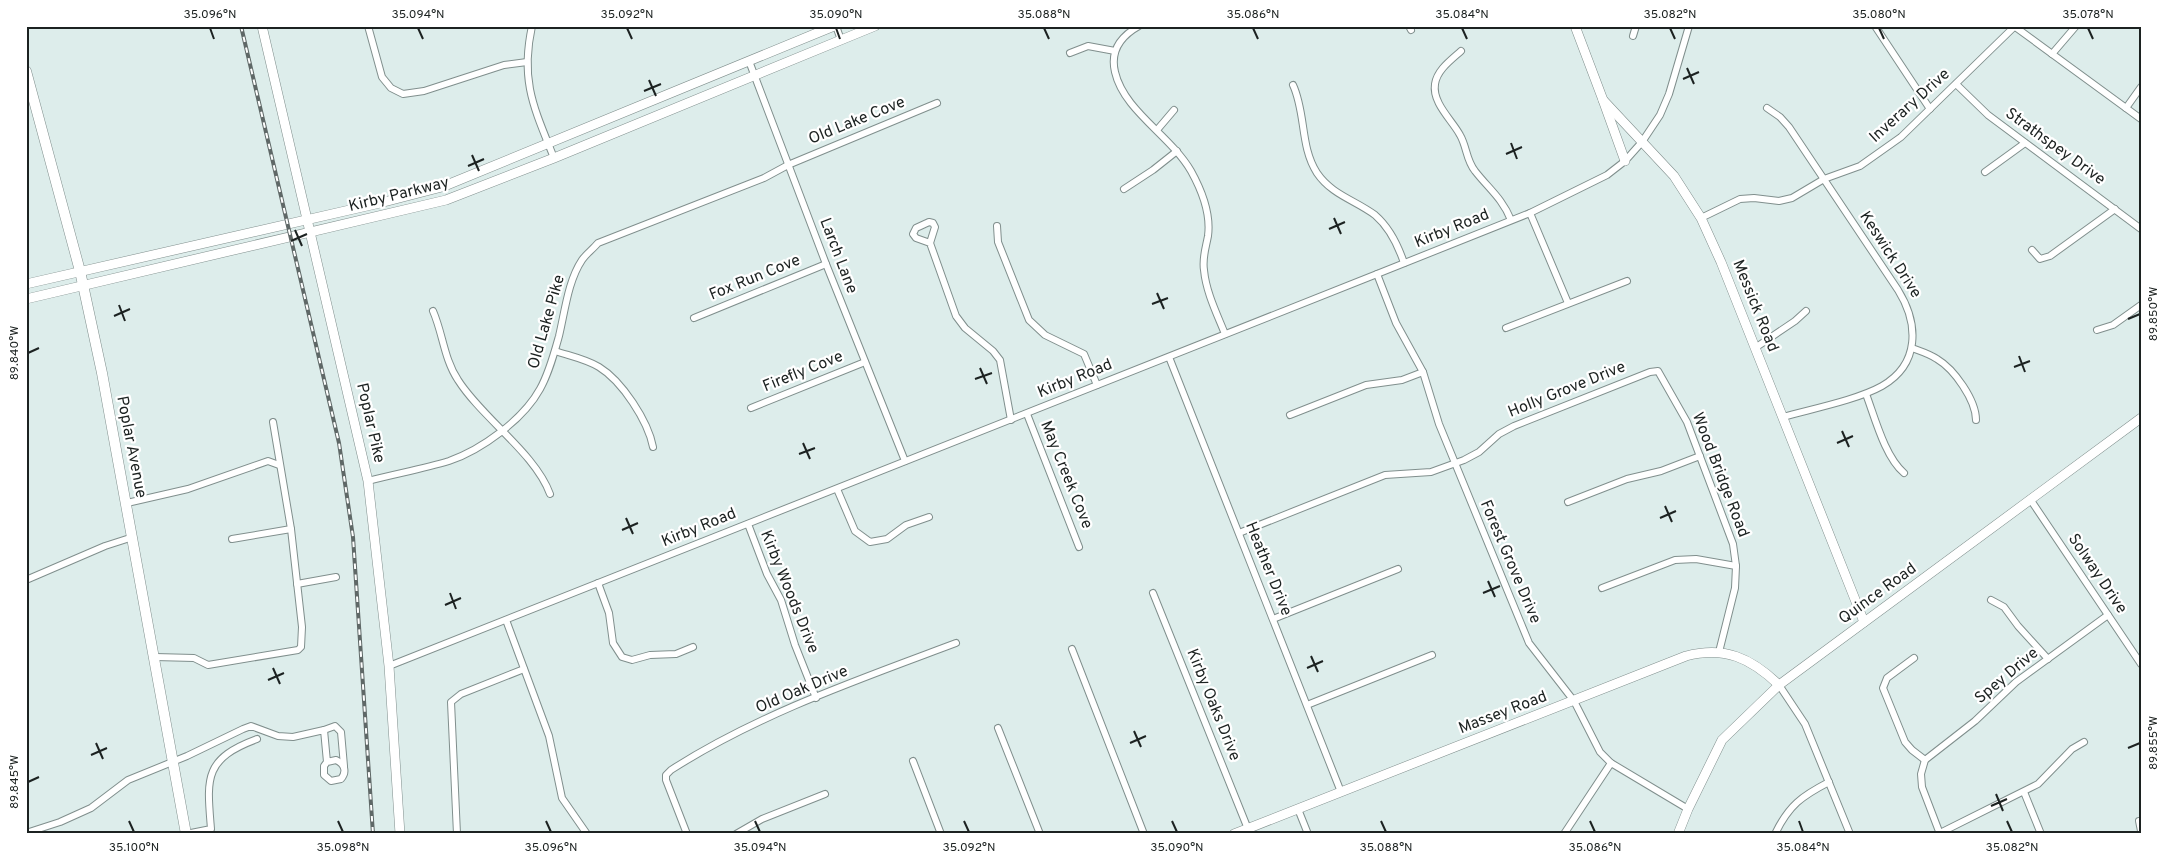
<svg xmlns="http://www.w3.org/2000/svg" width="2167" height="860" font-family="Overpass,sans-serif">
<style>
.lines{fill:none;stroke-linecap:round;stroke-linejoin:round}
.street-casing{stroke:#808f8d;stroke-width:8}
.secondary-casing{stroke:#808f8d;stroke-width:10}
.primary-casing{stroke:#808f8d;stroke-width:11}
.street{stroke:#fff;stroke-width:6}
.secondary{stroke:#fff;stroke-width:9}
.primary{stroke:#fff;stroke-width:10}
.rail-casing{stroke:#5f6867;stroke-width:4}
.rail{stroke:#fff;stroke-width:2;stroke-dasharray:5.5;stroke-linecap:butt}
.ticks{fill:none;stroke:#1c2221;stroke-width:2}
.labels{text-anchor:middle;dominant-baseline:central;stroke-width:4.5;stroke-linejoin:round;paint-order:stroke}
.street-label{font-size:16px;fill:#1c2221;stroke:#fff}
.neatline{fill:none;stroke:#1c2221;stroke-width:2}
.ticks-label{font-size:12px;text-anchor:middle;fill:#1c2221}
</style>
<rect width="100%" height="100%" fill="#ddedeb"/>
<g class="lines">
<g class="street-casing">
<g id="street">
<path d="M368,26L382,77L391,88L403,94L424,91L504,65L527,62"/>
<path d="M532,26C520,81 534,108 554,158"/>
<path d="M836,26L841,40"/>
<path d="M1139,26C1121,36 1110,51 1115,72C1124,111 1170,135 1191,171C1201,189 1211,214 1208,236C1206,247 1202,258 1204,270C1206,292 1217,314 1225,334"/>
<path d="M1409,26L1411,30"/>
<path d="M1875,26L1930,109"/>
<path d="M2014,26L2141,119"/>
<path d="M1633,36L1636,26"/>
<path d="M1461,51C1451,60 1437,70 1435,84C1432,103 1452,120 1460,135C1467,147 1466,160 1475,171C1489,189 1502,198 1511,220"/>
<path d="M1070,53L1088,46L1115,51"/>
<path d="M2052,54L2076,26"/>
<path d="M749,61L826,264L905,461"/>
<path d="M1956,84L1988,115L2141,229"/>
<path d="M1293,85C1306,113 1300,147 1317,173C1332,195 1355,200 1375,215C1390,228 1398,245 1404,263"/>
<path d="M1767,108L1780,117L1789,127L1898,290C1919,324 1920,364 1882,386C1857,400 1811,409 1783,417"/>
<path d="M2126,108L2141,87"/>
<path d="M1157,130L1174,110"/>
<path d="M1985,172L2025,143"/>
<path d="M1124,189L1153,170L1177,151"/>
<path d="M1530,213L1568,303"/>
<path d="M1701,218L1740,199L1754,198L1779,201L1792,198L1824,179L1860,166L1901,137L2014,27"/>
<path d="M997,226L998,242L1029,320L1045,335L1084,354L1097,385"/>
<path d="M930,243L935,227L933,223L929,222L916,228L913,234L916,238L930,243L956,316L965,328L993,351L1000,360L1011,420"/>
<path d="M2032,250L2040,259L2050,256L2115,209"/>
<path d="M1377,274L1396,323L1423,372L1439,424L1529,643L1574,701L1600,752L1611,763L1688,809"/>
<path d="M433,311C443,334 444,359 458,380C482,418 535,453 550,494"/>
<path d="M694,318L826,264"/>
<path d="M1506,328L1627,281"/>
<path d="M2097,330L2113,325L2141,305"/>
<path d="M1755,348L1795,321L1806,311"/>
<path d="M1912,348C1920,351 1930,354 1937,359C1954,369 1976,400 1976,420"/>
<path d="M555,351C570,356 586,359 599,367C622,381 648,421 653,447"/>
<path d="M1169,357L1341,792"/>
<path d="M1866,394C1875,418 1885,457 1904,473"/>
<path d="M751,408L865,362"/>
<path d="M1027,414L1079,547"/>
<path d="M1290,415L1366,385L1402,380L1423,372"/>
<path d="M368,481C394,474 423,469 449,461C481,450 523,420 540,389C549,373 554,354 559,336C565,311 568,281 582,260C586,254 593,249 598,243L764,178L788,165L937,103"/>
<path d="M837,489L855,531L870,542L887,539L906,525L929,517"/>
<path d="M2030,499L2141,664"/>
<path d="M1568,502L1627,479L1661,471L1700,456"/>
<path d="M127,503L188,489L268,461L279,465"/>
<path d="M748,524L767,574L781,600L795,645L816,698"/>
<path d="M1239,533L1385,475L1431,472L1464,460L1479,452L1499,434L1514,426L1650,372L1658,371L1687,422L1733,544L1736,566L1735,588L1719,652"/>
<path d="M232,539L291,529"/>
<path d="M26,580L105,546L133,537"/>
<path d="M598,583L609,613L613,643L622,657L632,660L650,655L676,654L693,647"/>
<path d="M297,584L336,577"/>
<path d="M1602,588L1675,560L1696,559L1736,566"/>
<path d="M1153,593L1248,829"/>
<path d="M1991,600L2004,607L2018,626L2048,659"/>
<path d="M1273,619L1398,569"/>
<path d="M506,620L549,736L562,798L587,834"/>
<path d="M1072,649L1144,834"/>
<path d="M155,657L194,658L208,665L298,650L301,647L302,627L291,529L273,422"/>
<path d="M1914,658L1887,678L1883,688L1905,742L1912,750L1925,760"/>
<path d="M389,666L1377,274L1530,213L1607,175L1625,161L1642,142L1660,115L1669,94L1689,26"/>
<path d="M1779,685L1805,724L1850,834"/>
<path d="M1307,705L1432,655"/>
<path d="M998,728L1040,834"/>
<path d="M324,730L335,726L341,732L344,766"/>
<path d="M913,761L941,834"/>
<path d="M2024,792L2041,834"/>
<path d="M1298,809L1308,834"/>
<path d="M2139,821L2141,831"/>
<path d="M26,833L60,822L91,808L128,780L187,756L243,729L251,726L278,736L293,737L324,730L327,762L324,766V775L331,781L341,779C347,772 345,764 336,760L327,762"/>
<path d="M1940,833L2038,784L2072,749L2084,742"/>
<path d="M186,834L211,829C207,779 203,759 257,739"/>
<path d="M457,834L451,702L461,694L524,669"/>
<path d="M687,834L666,780V775L671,770C758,714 860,679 956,643"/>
<path d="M736,834L762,819L825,794"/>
<path d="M1564,834L1611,763"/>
<path d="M1775,834C1789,805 1802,796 1829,782"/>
<path d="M1940,834L1922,787L1921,774L1925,760L1975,721L2016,682L2108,615"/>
</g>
</g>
<g class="secondary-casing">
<g id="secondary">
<path d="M262,26L368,481L389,666L400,834"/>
<path d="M1575,26L1603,100L1674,176L1701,218L1721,262L1864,622"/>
<path d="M1603,100L1625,161"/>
<path d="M26,284L380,203L442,187L834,26"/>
<path d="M26,299L446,200L554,158L875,26"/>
<path d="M1234,834L1686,656C1725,646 1751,658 1779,685"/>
<path d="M1678,834L1688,809L1722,740L1779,685L2141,418"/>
</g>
</g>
<g class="primary-casing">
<path id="primary" d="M26,71L80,271L102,373L186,834"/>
</g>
<use href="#street" class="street"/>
<use href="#secondary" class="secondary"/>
<use href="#primary" class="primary"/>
<g class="rail-casing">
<path id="rail" d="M241,26L339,443L353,537L373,834"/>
</g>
<use href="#rail" class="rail"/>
</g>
<path class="ticks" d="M210,28L214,39M418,28L423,39M627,28L632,39M836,28L840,39M1044,28L1049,39M1253,28L1258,39M1462,28L1467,39M1670,28L1675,39M1879,28L1884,39M2088,28L2093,39M1687,68L1694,84M1683,79L1699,72M649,80L656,96M644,91L661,84M1511,143L1517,159M1506,154L1522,147M472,155L479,171M468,166L484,159M1334,218L1341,234M1329,229L1345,222M295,230L302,246M291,241L307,234M1157,293L1164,309M1152,304L1168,298M119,305L125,321M114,316L130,309M2128,319L2140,314M28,353L39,348M2019,356L2025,372M2014,367L2030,361M980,368L987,384M975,379L992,373M1842,431L1849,447M803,443L810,459M1837,443L1853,436M799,454L815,448M1665,506L1672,522M626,518L633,534M1660,518L1676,511M622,530L638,523M1488,581L1495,597M450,593L456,609M1483,593L1500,586M445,605L461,598M1311,656L1318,672M273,668L280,684M1307,668L1323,661M268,680L284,673M1134,731L1141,747M96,743L103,759M1130,743L1146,736M2128,748L2140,743M91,755L107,748M28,782L39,777M1996,794L2003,811M1991,806L2007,799M129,821L134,832M338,821L343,832M546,821L551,832M755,821L760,832M964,821L969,832M1172,821L1177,832M1381,821L1386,832M1590,821L1595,832M1799,821L1803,832M2007,821L2012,832"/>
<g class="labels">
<g class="street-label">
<text transform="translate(1910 106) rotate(-42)">Inverary Drive</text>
<text transform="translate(857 121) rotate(-22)">Old Lake Cove</text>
<text transform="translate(2055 147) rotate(36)">Strathspey Drive</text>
<text transform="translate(399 195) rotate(-14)">Kirby Parkway</text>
<text transform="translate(1452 229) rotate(-22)">Kirby Road</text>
<text transform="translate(1890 255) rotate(57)">Keswick Drive</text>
<text transform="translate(838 256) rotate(69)">Larch Lane</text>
<text transform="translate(755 278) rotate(-22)">Fox Run Cove</text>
<text transform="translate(1755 306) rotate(68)">Messick Road</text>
<text transform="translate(547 322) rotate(-74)">Old Lake Pike</text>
<text transform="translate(803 372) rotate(-22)">Firefly Cove</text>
<text transform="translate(1075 379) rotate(-22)">Kirby Road</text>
<text transform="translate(1567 390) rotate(-22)">Holly Grove Drive</text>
<text transform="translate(370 423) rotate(77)">Poplar Pike</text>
<text transform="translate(131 447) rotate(79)">Poplar Avenue</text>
<text transform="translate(1066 475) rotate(68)">May Creek Cove</text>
<text transform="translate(1720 475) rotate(69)">Wood Bridge Road</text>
<text transform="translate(699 528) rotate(-22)">Kirby Road</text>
<text transform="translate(1510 562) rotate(67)">Forest Grove Drive</text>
<text transform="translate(1268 569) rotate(68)">Heather Drive</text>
<text transform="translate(2097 574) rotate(56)">Solway Drive</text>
<text transform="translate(789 592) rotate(68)">Kirby Woods Drive</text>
<text transform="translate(1878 594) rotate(-36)">Quince Road</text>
<text transform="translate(2007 676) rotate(-40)">Spey Drive</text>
<text transform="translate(802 690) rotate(-23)">Old Oak Drive</text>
<text transform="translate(1213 705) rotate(68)">Kirby Oaks Drive</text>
<text transform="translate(1503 713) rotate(-21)">Massey Road</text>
</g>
</g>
<rect width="2167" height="860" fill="none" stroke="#ffffff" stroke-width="55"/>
<rect x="28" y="28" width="2112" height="804" class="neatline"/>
<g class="ticks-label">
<text x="210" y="18">35.096°N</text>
<text x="418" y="18">35.094°N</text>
<text x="627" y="18">35.092°N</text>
<text x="836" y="18">35.090°N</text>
<text x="1044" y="18">35.088°N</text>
<text x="1253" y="18">35.086°N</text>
<text x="1462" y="18">35.084°N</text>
<text x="1670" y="18">35.082°N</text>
<text x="1879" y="18">35.080°N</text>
<text x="2088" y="18">35.078°N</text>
<text transform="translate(2153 314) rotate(-90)" y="4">89.850°W</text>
<text transform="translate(14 353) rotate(-90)" y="4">89.840°W</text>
<text transform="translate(2153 743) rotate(-90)" y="4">89.855°W</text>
<text transform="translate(14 782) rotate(-90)" y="4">89.845°W</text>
<text x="134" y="851">35.100°N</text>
<text x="343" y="851">35.098°N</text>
<text x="551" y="851">35.096°N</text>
<text x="760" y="851">35.094°N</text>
<text x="969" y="851">35.092°N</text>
<text x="1177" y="851">35.090°N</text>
<text x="1386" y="851">35.088°N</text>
<text x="1595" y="851">35.086°N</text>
<text x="1803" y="851">35.084°N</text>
<text x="2012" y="851">35.082°N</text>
</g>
</svg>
